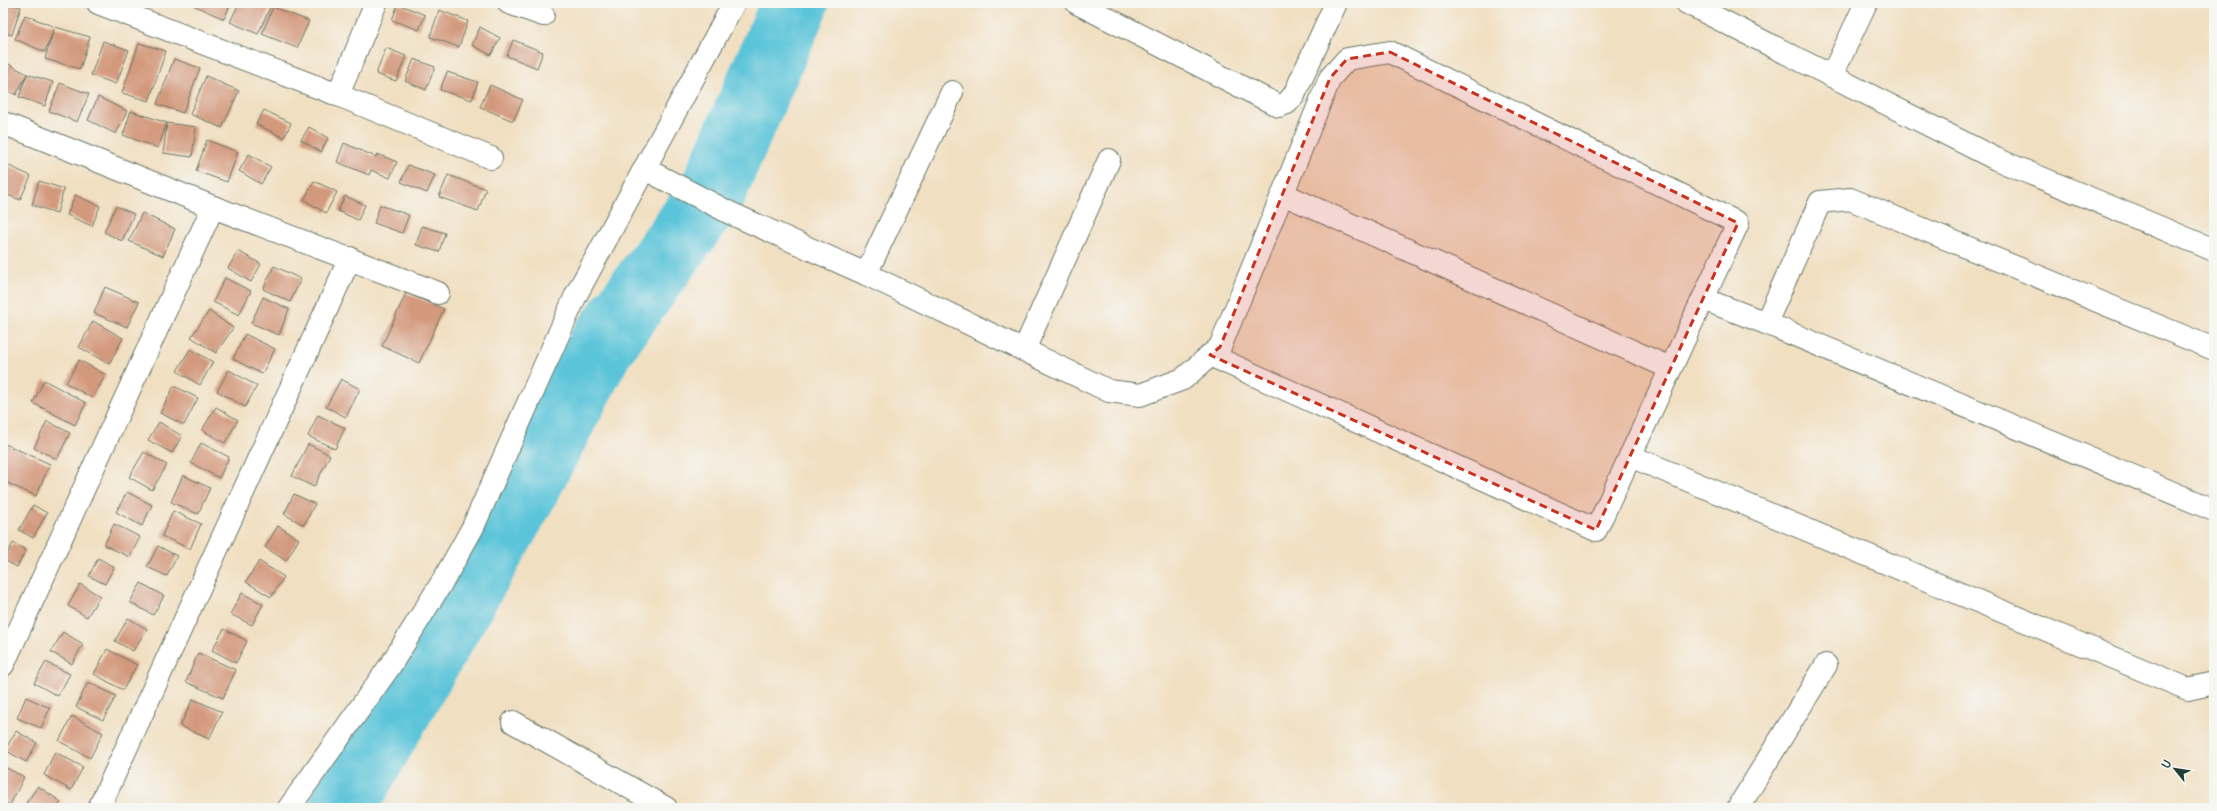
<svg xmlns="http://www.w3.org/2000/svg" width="2217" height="811" font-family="Delius,sans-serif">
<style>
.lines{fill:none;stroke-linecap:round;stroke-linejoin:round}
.river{stroke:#5cc4d9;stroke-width:67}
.building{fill:#d3997d}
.street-casing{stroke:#687665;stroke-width:24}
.street{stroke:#fff;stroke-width:22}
.marked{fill:#c8321e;fill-opacity:0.2;stroke:#c8321e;stroke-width:3;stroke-dasharray:8 5;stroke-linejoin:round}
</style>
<rect width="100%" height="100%" fill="#f6f6f2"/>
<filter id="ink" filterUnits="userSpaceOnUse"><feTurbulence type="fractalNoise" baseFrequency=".025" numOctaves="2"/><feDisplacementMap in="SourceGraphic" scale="8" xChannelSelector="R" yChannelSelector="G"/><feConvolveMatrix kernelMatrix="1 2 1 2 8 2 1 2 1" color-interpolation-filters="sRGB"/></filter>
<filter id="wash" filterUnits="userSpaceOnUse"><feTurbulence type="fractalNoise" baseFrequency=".012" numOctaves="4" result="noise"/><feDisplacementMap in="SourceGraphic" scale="16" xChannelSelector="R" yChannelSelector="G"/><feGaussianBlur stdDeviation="0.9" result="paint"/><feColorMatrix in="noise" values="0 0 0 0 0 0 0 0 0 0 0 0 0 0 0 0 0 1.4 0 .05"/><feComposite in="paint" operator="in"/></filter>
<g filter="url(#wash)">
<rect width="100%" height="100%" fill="#f1dfc1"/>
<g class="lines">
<path class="river" d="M342,808L517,505L601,346L711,195L795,3"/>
</g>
<g id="blocks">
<g class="building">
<path d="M3,3L21,7L12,35L3,32Z"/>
<path d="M194,3H231L224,19L193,5Z"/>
<path d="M239,3H272L258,34L230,22Z"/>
<path d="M398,4L425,15L419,30L392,20Z"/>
<path d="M273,7L309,21L297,48L262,34Z"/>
<path d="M439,10L468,21L459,47L430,37Z"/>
<path d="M25,15L55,27L90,37L80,69L45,59L54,29L45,52L15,39Z"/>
<path d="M480,27L500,38L491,55L472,45Z"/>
<path d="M513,40L543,52L537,68L507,56Z"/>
<path d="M103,41L129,50L116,84L91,75Z"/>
<path d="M139,43L166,51L149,101L122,93Z"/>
<path d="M386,48L406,56L396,81L376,74Z"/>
<path d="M174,59L200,68L183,113L157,104Z"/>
<path d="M414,59L435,67L426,90L405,81Z"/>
<path d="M3,61L27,74L53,82L45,106L19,97L27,74L16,95L3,88Z"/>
<path d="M447,72L478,82L472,100L440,90Z"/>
<path d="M206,76L239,91L222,128L190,114Z"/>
<path d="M60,83L89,94L77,122L49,111Z"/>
<path d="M490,85L523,100L513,121L480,107Z"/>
<path d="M98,97L127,111L116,134L88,120Z"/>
<path d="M264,110L291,123L284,138L256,124Z"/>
<path d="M131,111L167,123L158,148L123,135Z"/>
<path d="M167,123L196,127L192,157L163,153Z"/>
<path d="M309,127L328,138L321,152L301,140Z"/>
<path d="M207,140L238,152L227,182L196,171Z"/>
<path d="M344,143L376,157L377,154L397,162L390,178L371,170L369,175L337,162Z"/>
<path d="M249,154L271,167L261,184L239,171Z"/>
<path d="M3,163L31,176L20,200L3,193Z"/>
<path d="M408,165L435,175L427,193L401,182Z"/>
<path d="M448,175L486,189L478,211L439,197Z"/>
<path d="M39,181L64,189L57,213L32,205Z"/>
<path d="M314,181L337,192L326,213L304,200Z"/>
<path d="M75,195L100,206L92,226L67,215Z"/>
<path d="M345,196L365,205L358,220L338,211Z"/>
<path d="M380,205L409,215L402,233L374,223Z"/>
<path d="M116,206L134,214L122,241L104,232Z"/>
<path d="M142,213L175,229L163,256L129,241Z"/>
<path d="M422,226L445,233L439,252L416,245Z"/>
<path d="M238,251L261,264L251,282L228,268Z"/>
<path d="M274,266L301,279L290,302L263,289Z"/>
<path d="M225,278L251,291L239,315L213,302Z"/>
<path d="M105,287L139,302L127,327L94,313Z"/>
<path d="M406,293L444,309L419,363L382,346Z"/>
<path d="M263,297L289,309L279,335L251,323Z"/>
<path d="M209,311L233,328L216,353L191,337Z"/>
<path d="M93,321L123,338L109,364L79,347Z"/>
<path d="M245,334L275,349L262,374L233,359Z"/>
<path d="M190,349L213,362L200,385L177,371Z"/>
<path d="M79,360L106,375L92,398L66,383Z"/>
<path d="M229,370L257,386L245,407L217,391Z"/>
<path d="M341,379L360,389L346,417L326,407Z"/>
<path d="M44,380L86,403L75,425L33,403Z"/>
<path d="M174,386L198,398L184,425L160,413Z"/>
<path d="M216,407L238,420L225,443L202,430Z"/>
<path d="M318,415L345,428L335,449L308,436Z"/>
<path d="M47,421L70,433L57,459L34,448Z"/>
<path d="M159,422L182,436L172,453L148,440Z"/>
<path d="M201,443L229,457L219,478L191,463Z"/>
<path d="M5,444L50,464L36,496L3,481V450Z"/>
<path d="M308,444L330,455L314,487L292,476Z"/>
<path d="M144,452L167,465L152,490L129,477Z"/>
<path d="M183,475L210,488L198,514L171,502Z"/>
<path d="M127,492L152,505L142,526L116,512Z"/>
<path d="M294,494L315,504L304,525L284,514Z"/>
<path d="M33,505L47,513L33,538L19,530Z"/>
<path d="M173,511L201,524L190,549L162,536Z"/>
<path d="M114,524L140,537L130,557L104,545Z"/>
<path d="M278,526L299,539L286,561L265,547Z"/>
<path d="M13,543L26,550L17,567L4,560Z"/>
<path d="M158,546L177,556L167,576L147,567Z"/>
<path d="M98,558L114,567L105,584L89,576Z"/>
<path d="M259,561L284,577L271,597L246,582Z"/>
<path d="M141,583L164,596L153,615L130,602Z"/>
<path d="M80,584L100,596L87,617L68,606Z"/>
<path d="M242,593L263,604L252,625L230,614Z"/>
<path d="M128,618L147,629L133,651L115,641Z"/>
<path d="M224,629L247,641L236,663L212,650Z"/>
<path d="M63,632L83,644L72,664L51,652Z"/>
<path d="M107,649L137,665L123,690L94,674Z"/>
<path d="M198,653L236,670L223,698L186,682Z"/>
<path d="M46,662L70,674L58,696L34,683Z"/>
<path d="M88,682L116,696L103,720L76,707Z"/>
<path d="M26,697L50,708L41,728L17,718Z"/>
<path d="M193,699L222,712L209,739L180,726Z"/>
<path d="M72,716L103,733L90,758L59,741Z"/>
<path d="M16,731L37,743L26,762L5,750Z"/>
<path d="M55,752L83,767L71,790L44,775Z"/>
<path d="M3,766L24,777L10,805L3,801Z"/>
<path d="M38,786L61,802L57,808H30L25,805Z"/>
</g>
</g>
</g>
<g filter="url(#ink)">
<use href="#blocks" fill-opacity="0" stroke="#687665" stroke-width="1"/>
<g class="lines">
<g class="street-casing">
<g id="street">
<path d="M98,3L338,95L491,158"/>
<path d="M509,3L543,15"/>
<path d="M1077,3L1279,106L1287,103L1294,95L1336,3"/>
<path d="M1687,3L1996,159L2214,250"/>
<path d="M1832,75L1866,3"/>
<path d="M338,95L376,3"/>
<path d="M3,123L213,207L438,293"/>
<path d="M645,169L730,213L866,274L1109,391L1140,395L1183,379L1220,347L1330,78L1347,59L1390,52L1738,223L1596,530L1210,355"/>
<path d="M1283,194L1670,368"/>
<path d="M866,274L952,92"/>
<path d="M1703,299L1766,323L1820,202L1850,199L2214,349"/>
<path d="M1766,323L2214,510"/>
<path d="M1024,350L1109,160"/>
<path d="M1630,456L2188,689L2214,683"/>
<path d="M3,665L213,207"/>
<path d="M513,722L666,808"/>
<path d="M99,808L350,258"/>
<path d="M289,808L390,666L444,579L473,527L576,295L734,3"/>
<path d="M1738,808L1826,665"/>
</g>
</g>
<use href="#street" class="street"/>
</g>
</g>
<path class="marked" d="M1390,52L1738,223L1596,530L1210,355L1220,347L1330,78L1347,59Z"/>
<rect width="2217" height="811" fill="none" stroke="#f6f6f2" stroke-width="16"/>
<g transform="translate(2175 769) rotate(300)" stroke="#f6f6f2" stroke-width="3" paint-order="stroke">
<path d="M0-3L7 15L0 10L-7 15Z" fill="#1f3d34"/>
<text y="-6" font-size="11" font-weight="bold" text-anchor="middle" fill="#1f3d34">U</text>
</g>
</svg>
